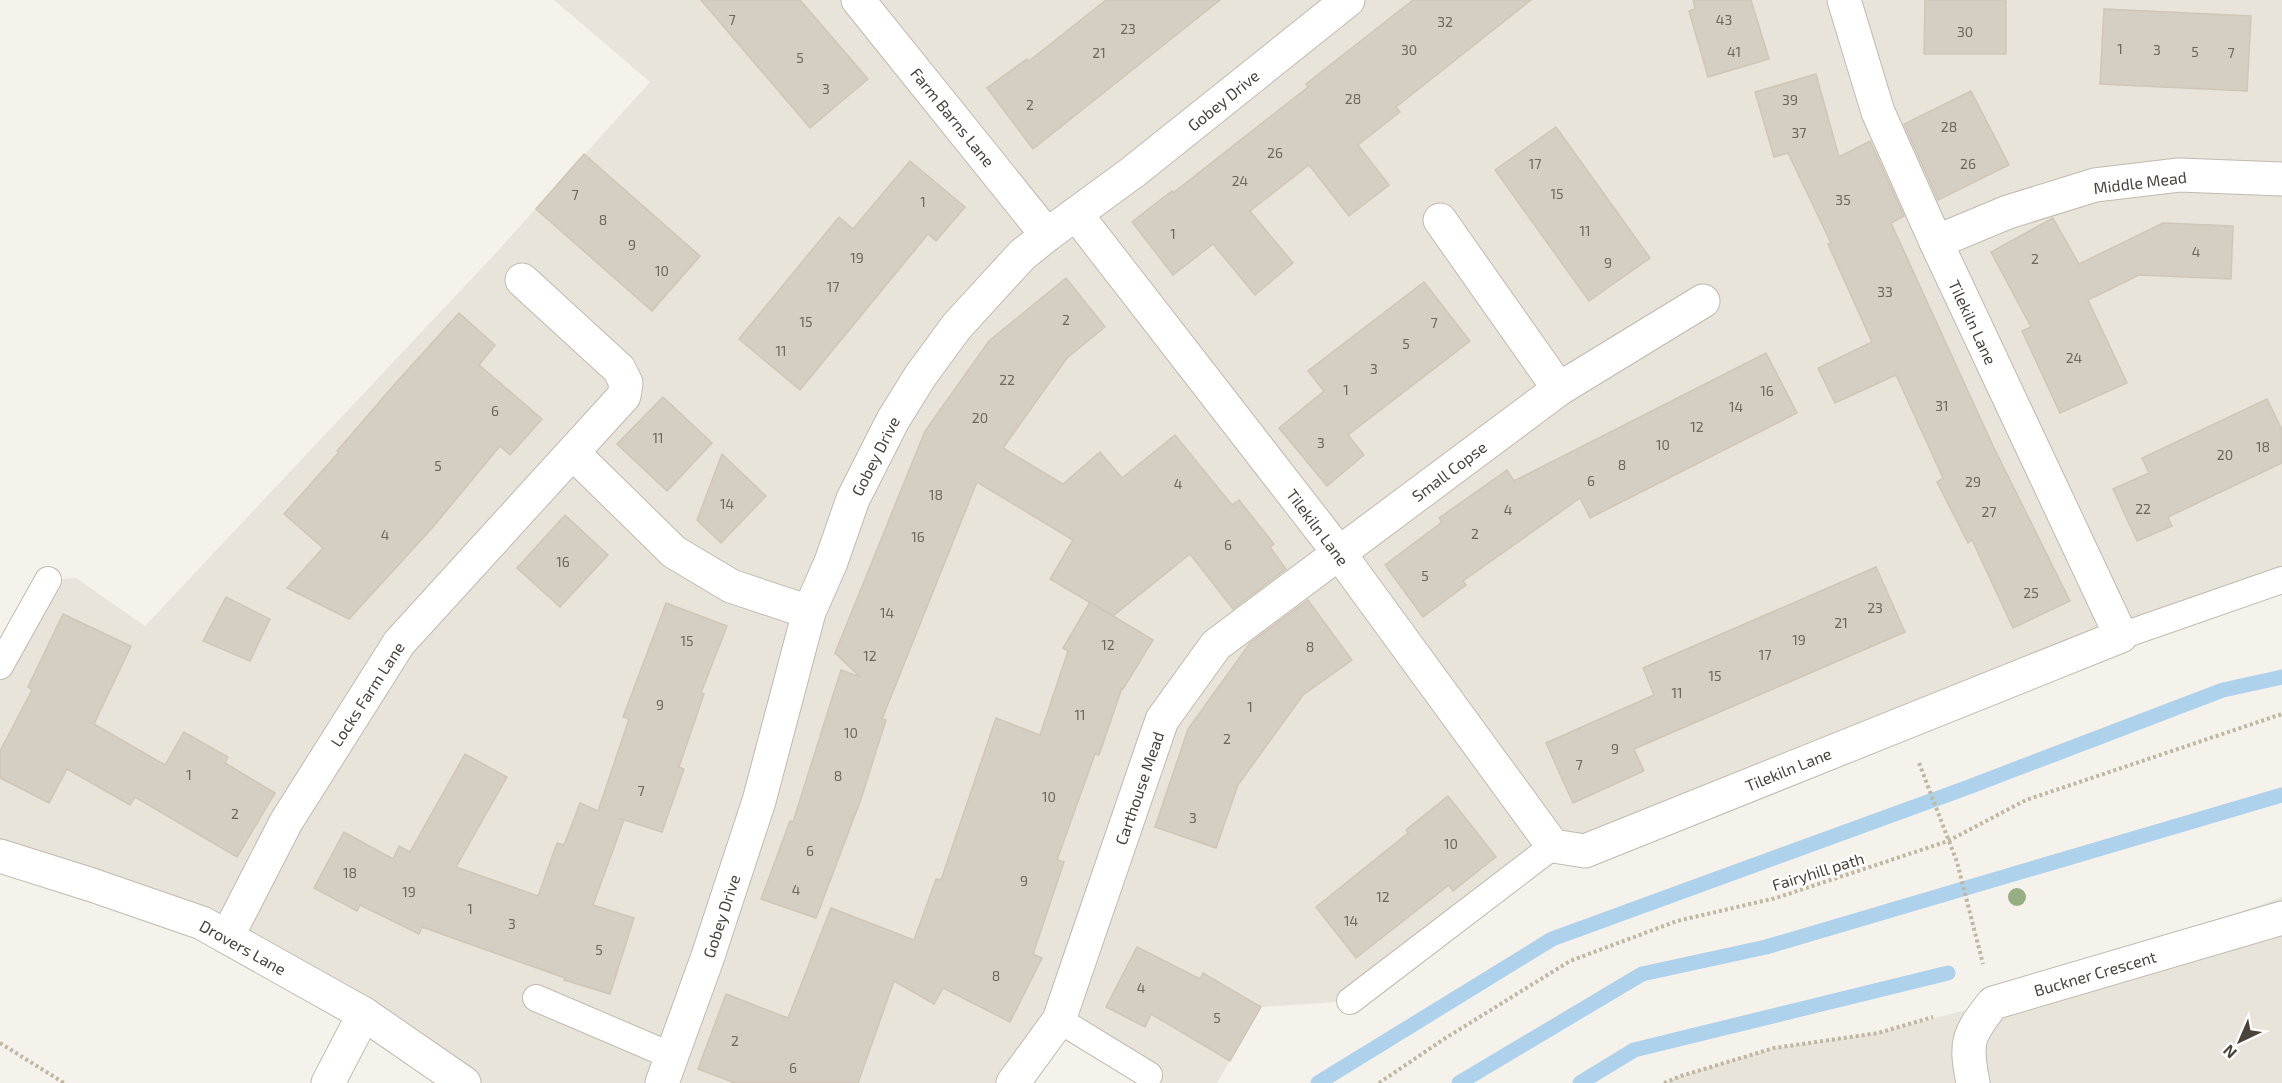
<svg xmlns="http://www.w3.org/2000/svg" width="2282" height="1083" font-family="'Exo 2',sans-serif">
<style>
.residential{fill:#e8e4da}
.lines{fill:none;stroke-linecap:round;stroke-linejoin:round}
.stream{stroke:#aed1ec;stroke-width:15}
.building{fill:#d5cec2;stroke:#d0c6b6;stroke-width:1.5}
.lane-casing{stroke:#c0baaf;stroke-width:28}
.street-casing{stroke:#c0baaf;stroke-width:35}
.path{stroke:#c0b6a1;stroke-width:4;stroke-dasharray:3 3;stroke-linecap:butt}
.lane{stroke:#fff;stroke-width:26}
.street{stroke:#fff;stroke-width:33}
.tree{fill:#97ae85}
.labels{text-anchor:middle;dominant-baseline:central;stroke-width:4.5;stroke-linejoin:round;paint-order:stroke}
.number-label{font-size:14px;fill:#6c665c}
.street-label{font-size:16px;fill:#49433a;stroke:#fff}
</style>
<rect width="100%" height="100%" fill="#f5f2ec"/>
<g class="residential">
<path d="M554,0H2282V580L1553,847L1350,1001L1261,1007L1217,1083H1155L1059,1021L1013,1083H464L202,923L0,857V666L48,580L76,578L145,626L493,256L650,82Z"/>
<path d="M2282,897V1083H1664L1681,1076L1774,1048L1878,1033L1993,1003Z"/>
</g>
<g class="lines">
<g class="stream">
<path d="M1318,1083L1552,939L1966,788L2223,690L2282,677"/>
<path d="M1459,1083L1642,974L1766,947L2282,795"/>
<path d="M1580,1083L1634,1050L1948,973"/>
</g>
</g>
<g class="building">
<path d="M701,0H800L868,79L810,128Z"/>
<path d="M1106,0H1220L1033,149L987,88L1027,59L1029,61Z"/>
<path d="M1413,0H1531L1396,107L1400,112L1358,145L1389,185L1349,216L1309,165L1250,211L1293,263L1255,295L1213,244L1173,275L1132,222L1172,191L1173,193L1308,87L1306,84Z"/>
<path d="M1693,0H1751L1769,59L1708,77L1689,11L1695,9Z"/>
<path d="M1925,0H2006V54H1924Z"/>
<path d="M2104,9L2251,16L2247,91L2100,84Z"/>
<path d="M1816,74L1839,157L1870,141L1904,216L1891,223L1994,448L2070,601L2013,628L1972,540L1968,543L1937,482L1943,478L1896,375L1835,403L1818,368L1872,342L1828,244L1831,243L1788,153L1774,157L1755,92Z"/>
<path d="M1971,91L2009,165L1938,200L1904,124Z"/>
<path d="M1556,127L1650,258L1589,301L1495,170Z"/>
<path d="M584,154L700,256L652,311L536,209Z"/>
<path d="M910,161L965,207L936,241L928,234L800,390L739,339L839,217L853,229Z"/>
<path d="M2053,218L2079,264L2163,223L2233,226L2231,279L2139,275L2088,300L2127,383L2060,413L2022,331L2031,327L1991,252Z"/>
<path d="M1066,278L1105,327L1067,358L1003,448L1063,484L1100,452L1122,478L1175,435L1232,505L1239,500L1274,544L1270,547L1286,569L1233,609L1190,554L1113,616L1050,579L1073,540L977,482L882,719L886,720L861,799L816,918L761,899L790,821L793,822L841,670L860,677L835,653L925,431L989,341Z"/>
<path d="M1424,282L1470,341L1348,435L1364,455L1327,486L1279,428L1324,391L1308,371Z"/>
<path d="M459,313L495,345L479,365L542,419L510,455L500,446L433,527L349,619L287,588L323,548L284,514L339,452L337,451L394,385Z"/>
<path d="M1766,353L1797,413L1590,518L1580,498L1463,581L1466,585L1423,617L1385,565L1442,522L1439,518L1507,470L1514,481Z"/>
<path d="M663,397L712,443L667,491L617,444Z"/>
<path d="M2267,399L2282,430V463L2168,517L2172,526L2137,541L2113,489L2149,473L2142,458Z"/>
<path d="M722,454L766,496L721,543L697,520Z"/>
<path d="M565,515L608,555L560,607L517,568Z"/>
<path d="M1876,567L1905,632L1634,749L1644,771L1573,803L1546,743L1654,695L1643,668Z"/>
<path d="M226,597L270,619L250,661L203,641Z"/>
<path d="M1308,600L1352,660L1303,695L1238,785L1216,848L1155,827L1188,729L1250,643Z"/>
<path d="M1090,602L1153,640L1123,689L1122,688L1099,755L1095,754L1057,860L1064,862L1033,954L1042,958L1010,1022L943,988L934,1004L894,981L858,1083H735L698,1069L726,994L788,1018L831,908L914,940L936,879L941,880L996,718L1040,735L1068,651L1063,648Z"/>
<path d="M666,603L727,626L701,693L704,694L679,767L684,769L662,832L618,818L624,820L593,905L634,918L610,994L564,980L565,978L422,927L419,934L360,905L357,911L314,888L344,832L393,859L399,846L410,852L465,754L507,777L456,867L538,896L557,843L564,845L580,803L598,811L629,719L623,717Z"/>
<path d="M63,614L131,646L94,724L165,765L184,732L228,757L225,763L275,793L237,857L135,797L130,805L67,769L49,803L0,778V751L32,690L28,687Z"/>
<path d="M1448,796L1496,857L1453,891L1449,885L1356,958L1316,907L1408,833L1406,830Z"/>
<path d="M1137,947L1200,979L1203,973L1261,1007L1230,1061L1151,1014L1145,1027L1106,1007Z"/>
</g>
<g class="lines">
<g class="lane-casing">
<g id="lane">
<path d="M2121,636L2282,580"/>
<path d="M0,666L48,580"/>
<path d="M536,998L672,1056"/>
<path d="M1350,1001L1553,846"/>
<path d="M1059,1020L1149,1075"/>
</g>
</g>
<g class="street-casing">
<g id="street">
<path d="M858,0L1047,235"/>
<path d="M1076,214L1339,553L1553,846L1585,851L2121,636L1936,242L1878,112L1844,0"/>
<path d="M1440,220L1559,389"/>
<path d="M1936,242L2008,212L2095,185L2179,175L2282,179"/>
<path d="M573,453L674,552L731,586L809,612"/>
<path d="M0,856L92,885L202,923L364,1014L464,1083"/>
<path d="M227,937L286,822L399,643L624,396L626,383L619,369L522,280"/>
<path d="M328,1083L364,1014"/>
<path d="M662,1083L707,959L759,801L809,612L831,562L853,499L893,420L921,375L957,326L1022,255L1047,235L1133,172L1348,0"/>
<path d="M1013,1083L1059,1020L1162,720L1216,645L1559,389L1703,301"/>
<path d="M1973,1083C1965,1042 1967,1036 1993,1003L2282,918"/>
</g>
</g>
<g class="path">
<path d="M1919,763L1957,862L1983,964"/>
<path d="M0,1043L64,1083"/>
<path d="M1379,1083L1444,1039L1570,961L1677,921L1776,898L1873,866L1948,841L2026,800L2282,714"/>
<path d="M1664,1083L1681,1076L1774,1048L1878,1033L1933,1017"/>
</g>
<use href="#lane" class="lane"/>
<use href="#street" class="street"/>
</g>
<circle class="tree" cx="2017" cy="897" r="9"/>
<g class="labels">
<g class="number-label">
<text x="732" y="19">7</text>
<text x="1724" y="19">43</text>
<text x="1445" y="21">32</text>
<text x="1128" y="28">23</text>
<text x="1965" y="31">30</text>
<text x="2120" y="48">1</text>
<text x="1409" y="49">30</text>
<text x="2157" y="49">3</text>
<text x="1734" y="51">41</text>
<text x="2195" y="51">5</text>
<text x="1099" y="52">21</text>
<text x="2231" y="52">7</text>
<text x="800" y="57">5</text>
<text x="826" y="88">3</text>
<text x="1353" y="98">28</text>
<text x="1790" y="99">39</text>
<text x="1030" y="104">2</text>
<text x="1949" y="126">28</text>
<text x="1799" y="132">37</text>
<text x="1275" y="152">26</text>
<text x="1535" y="163">17</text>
<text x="1968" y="163">26</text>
<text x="1240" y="180">24</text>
<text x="1557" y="193">15</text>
<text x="575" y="194">7</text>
<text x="1843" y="199">35</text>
<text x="923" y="201">1</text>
<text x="603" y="219">8</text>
<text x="1585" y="230">11</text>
<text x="1173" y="233">1</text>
<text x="632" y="244">9</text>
<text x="2196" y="251">4</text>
<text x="857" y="257">19</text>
<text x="2035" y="258">2</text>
<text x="1608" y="262">9</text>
<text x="662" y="270">10</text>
<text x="833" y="286">17</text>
<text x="1885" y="291">33</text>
<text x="1066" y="319">2</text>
<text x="806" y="321">15</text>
<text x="1434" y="322">7</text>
<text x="1406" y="343">5</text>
<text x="781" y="350">11</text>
<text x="2074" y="357">24</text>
<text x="1374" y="368">3</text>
<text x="1007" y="379">22</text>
<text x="1346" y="389">1</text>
<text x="1767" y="390">16</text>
<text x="1942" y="405">31</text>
<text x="1736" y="406">14</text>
<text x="495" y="410">6</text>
<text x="980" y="417">20</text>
<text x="1697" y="426">12</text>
<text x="658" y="437">11</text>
<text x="1321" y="442">3</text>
<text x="1663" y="444">10</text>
<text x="2263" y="446">18</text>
<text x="2225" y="454">20</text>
<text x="1622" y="464">8</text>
<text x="438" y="465">5</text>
<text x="1591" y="480">6</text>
<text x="1973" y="481">29</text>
<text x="1178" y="483">4</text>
<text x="936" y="494">18</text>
<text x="727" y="503">14</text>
<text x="2143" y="508">22</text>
<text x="1508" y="509">4</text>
<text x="1989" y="511">27</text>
<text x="1475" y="533">2</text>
<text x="385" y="534">4</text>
<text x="918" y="536">16</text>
<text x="1228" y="544">6</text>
<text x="563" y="561">16</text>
<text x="1425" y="575">5</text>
<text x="2031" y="592">25</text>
<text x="1875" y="607">23</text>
<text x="887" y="612">14</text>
<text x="1841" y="622">21</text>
<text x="1799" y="639">19</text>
<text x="687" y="640">15</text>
<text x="1108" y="644">12</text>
<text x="1310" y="646">8</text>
<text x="1765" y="654">17</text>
<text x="870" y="655">12</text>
<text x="1715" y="675">15</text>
<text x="1677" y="692">11</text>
<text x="660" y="704">9</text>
<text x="1250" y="706">1</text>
<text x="1080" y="714">11</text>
<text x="851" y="732">10</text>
<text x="1227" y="738">2</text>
<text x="1615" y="748">9</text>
<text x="1579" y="764">7</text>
<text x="189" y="774">1</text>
<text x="838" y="775">8</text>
<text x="641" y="790">7</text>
<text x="1049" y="796">10</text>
<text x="235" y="813">2</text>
<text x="1193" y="817">3</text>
<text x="1451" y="843">10</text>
<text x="810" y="850">6</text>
<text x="350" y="872">18</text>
<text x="1024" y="880">9</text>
<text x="796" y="889">4</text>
<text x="409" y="891">19</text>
<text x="1383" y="896">12</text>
<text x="470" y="908">1</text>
<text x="1351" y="920">14</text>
<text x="512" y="923">3</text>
<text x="599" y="949">5</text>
<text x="996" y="975">8</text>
<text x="1141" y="987">4</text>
<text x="1217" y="1017">5</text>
<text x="735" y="1040">2</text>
<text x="793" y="1067">6</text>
</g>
<g class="street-label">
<text transform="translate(1223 100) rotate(-39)">Gobey Drive</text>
<text transform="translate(953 117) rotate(51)">Farm Barns Lane</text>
<text transform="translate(2140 182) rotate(-7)">Middle Mead</text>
<text transform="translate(1973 322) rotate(65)">Tilekiln Lane</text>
<text transform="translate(875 456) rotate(-63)">Gobey Drive</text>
<text transform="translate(1449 471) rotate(-37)">Small Copse</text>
<text transform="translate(1318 527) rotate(53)">Tilekiln Lane</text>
<text transform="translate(367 694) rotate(-57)">Locks Farm Lane</text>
<text transform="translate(1788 769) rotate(-22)">Tilekiln Lane</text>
<text transform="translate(1139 788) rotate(-71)">Carthouse Mead</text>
<text transform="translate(1818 871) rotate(-17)">Fairyhill path</text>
<text transform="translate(721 916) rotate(-72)">Gobey Drive</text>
<text transform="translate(243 947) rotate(29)">Drovers Lane</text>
<text transform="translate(2095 973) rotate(-16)">Buckner Crescent</text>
</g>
</g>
<g transform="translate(2240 1041) rotate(224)" stroke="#ffffff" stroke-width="4.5" paint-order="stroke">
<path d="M0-4.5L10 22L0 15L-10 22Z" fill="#49433a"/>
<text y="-9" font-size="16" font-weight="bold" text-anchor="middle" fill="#49433a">N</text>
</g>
</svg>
